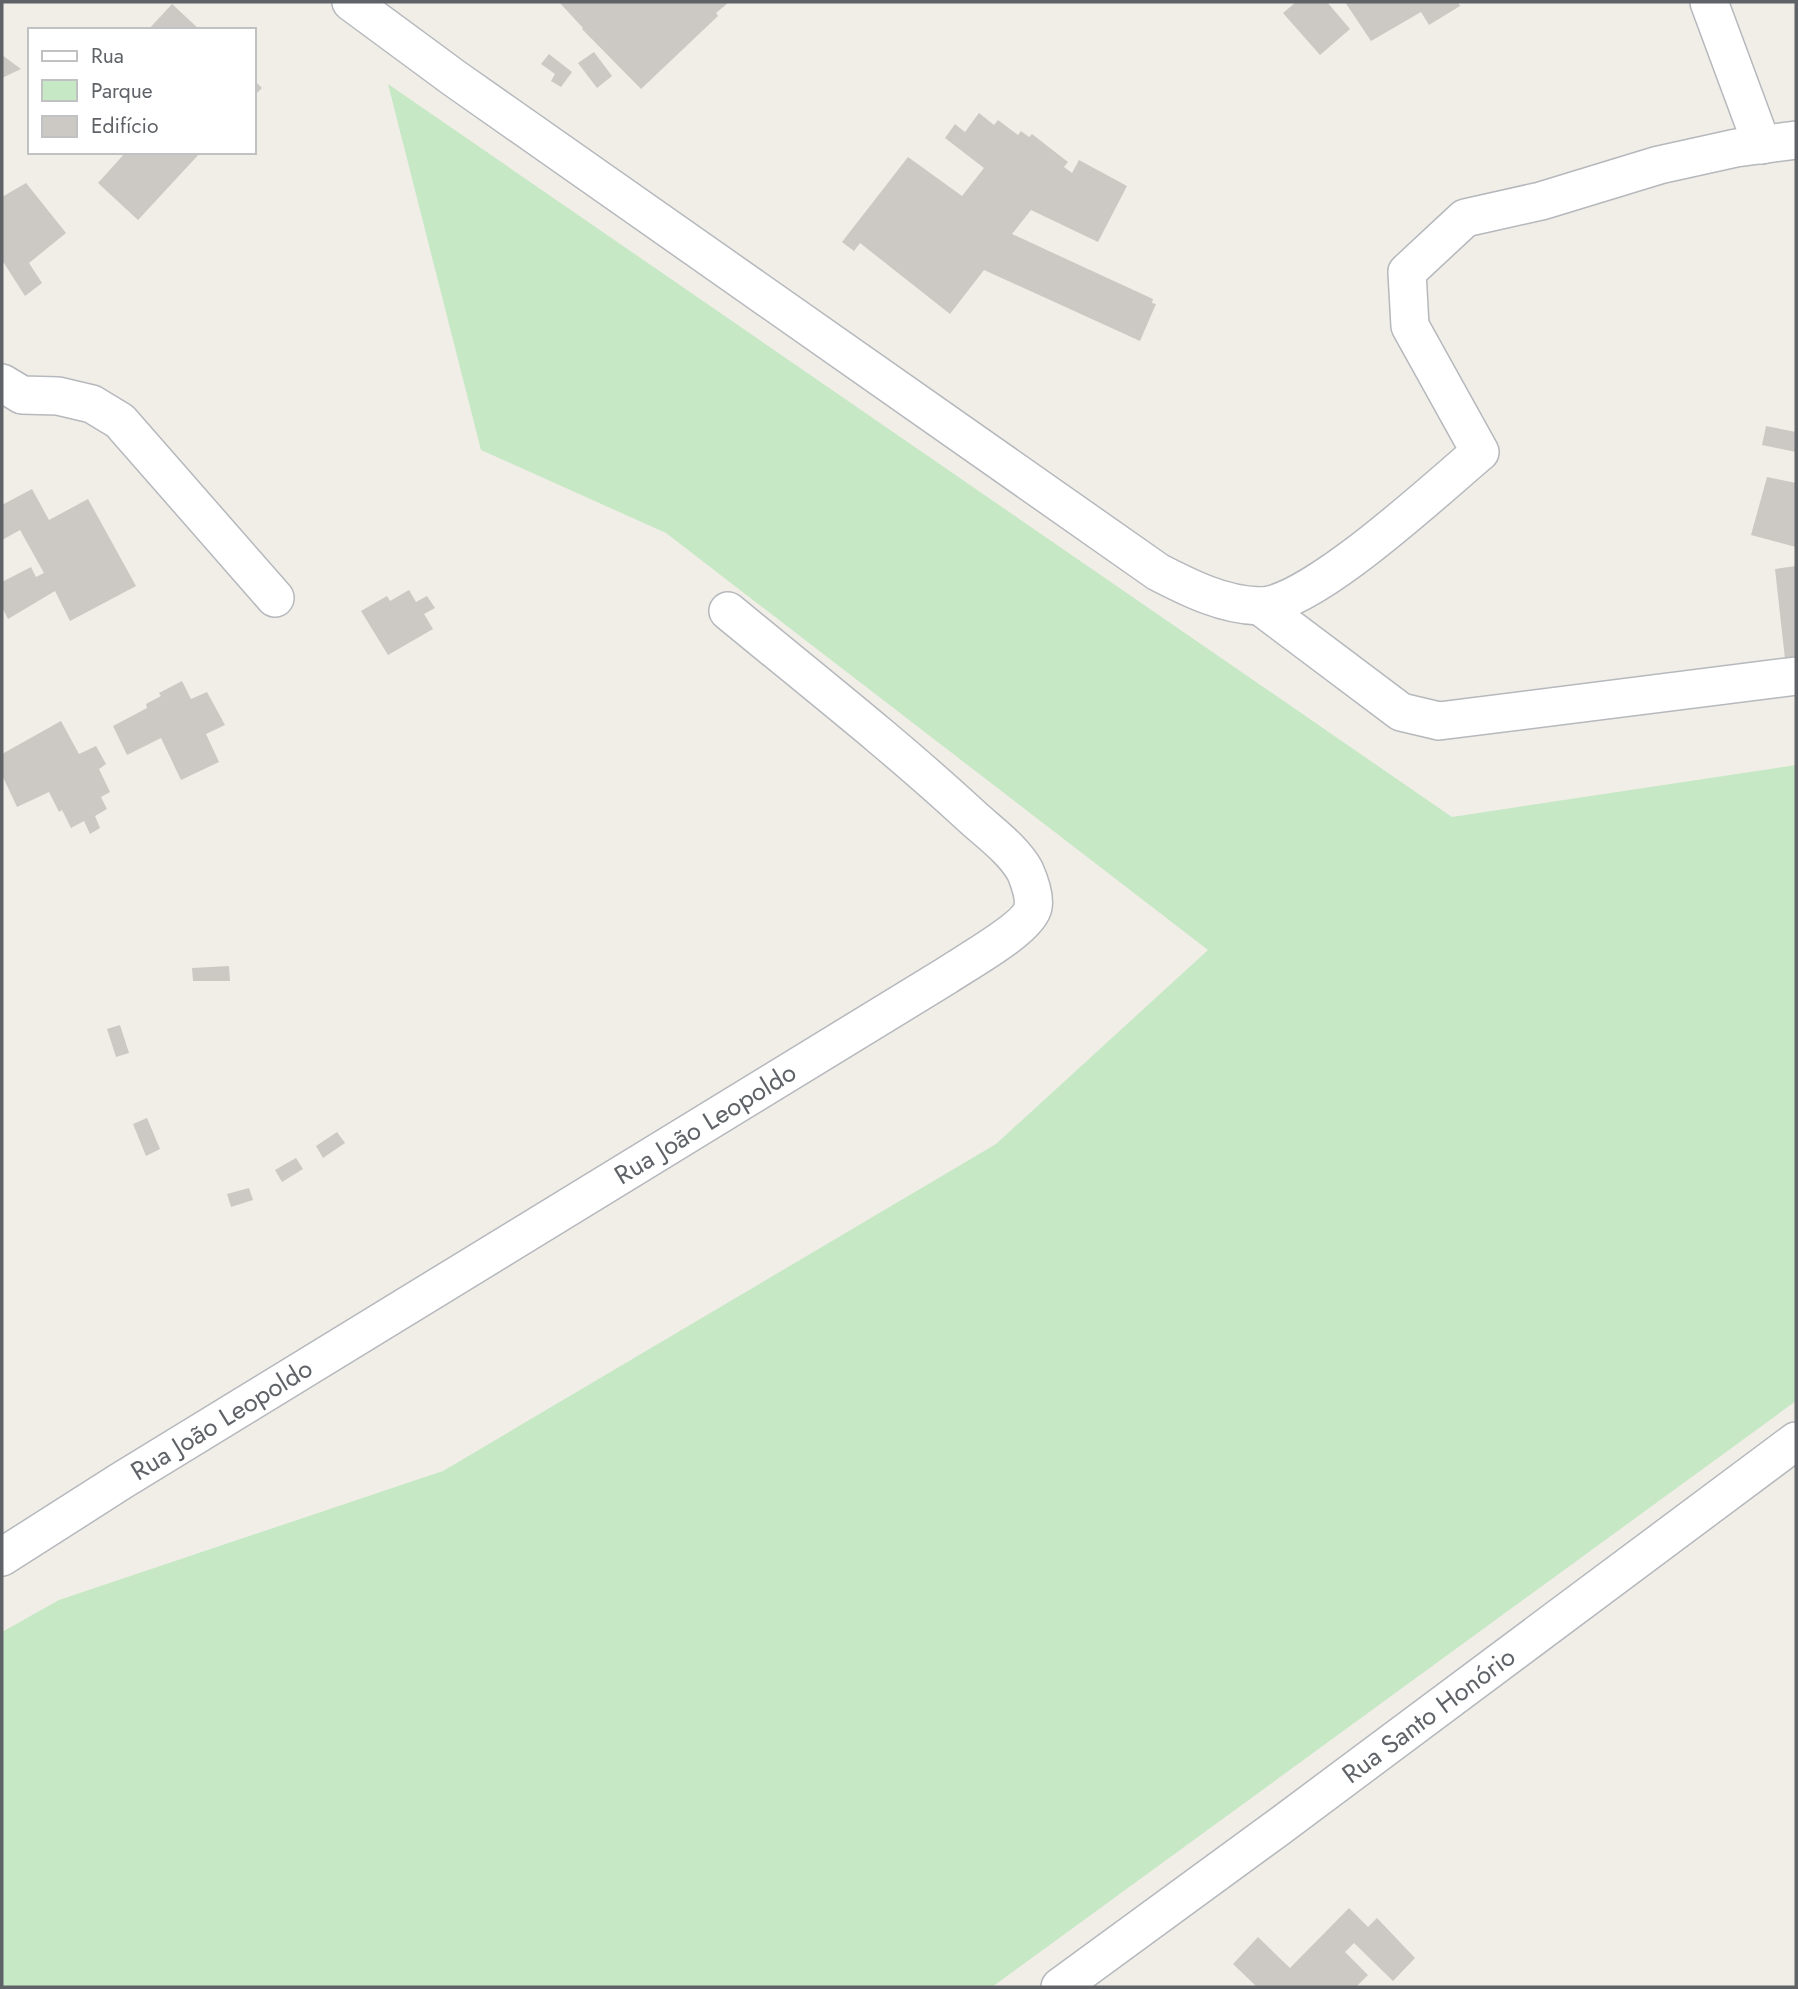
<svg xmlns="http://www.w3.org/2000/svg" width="1798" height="1989" font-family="Jost,sans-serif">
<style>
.green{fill:#c6e8c5}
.building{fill:#ccc9c5}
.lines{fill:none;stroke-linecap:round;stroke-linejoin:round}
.minor-casing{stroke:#b5b8bc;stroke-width:40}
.minor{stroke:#fff;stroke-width:37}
.labels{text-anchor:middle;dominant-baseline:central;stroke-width:5;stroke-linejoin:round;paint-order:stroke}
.street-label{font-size:26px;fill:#5f6368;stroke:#fff}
</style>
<rect width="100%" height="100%" fill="#f1eee8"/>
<path class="green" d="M388,84L1452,817L1796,765V1401L992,1987H2V1632L59,1600L443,1471L996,1144L1208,950L666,533L481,450Z"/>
<g class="building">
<path d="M559,2H729L716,13L718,16L641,89L582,29L583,28Z"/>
<path d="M1296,2H1327L1350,29L1320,55L1283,13Z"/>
<path d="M1345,2H1458L1460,6L1429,25L1421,12L1371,41Z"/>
<path d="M172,4L200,30H148Z"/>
<path d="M594,52L612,76L597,88L578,63Z"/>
<path d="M549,54L572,72L561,87L551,81L555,74L541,64Z"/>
<path d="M2,55L21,69L2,78Z"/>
<path d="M254,80L262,88L254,96Z"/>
<path d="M979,113L994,125L998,120L1018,135L1021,131L1029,137L1032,134L1068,162L1064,167L1072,173L1079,160L1127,186L1098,242L1031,210L1012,234L1153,299L1152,303L1156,304L1140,341L984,270L950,314L860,243L854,251L842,242L908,157L962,196L984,168L945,138L955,124L965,132Z"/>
<path d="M126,152H201L138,220L98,183Z"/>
<path d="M26,183L66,233L29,263L42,283L25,296L2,260V197Z"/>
<path d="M1766,426L1796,432V452L1762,445Z"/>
<path d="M1767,477L1796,483V547L1751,535Z"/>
<path d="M32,489L49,520L88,499L136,586L70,621L55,591L8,619L2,607V582L31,567L36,577L44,573L20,530L2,540V505Z"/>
<path d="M1796,566V657L1785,659L1775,569Z"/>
<path d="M409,590L416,602L427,596L435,608L424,614L433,629L388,655L361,611L387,596L390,601Z"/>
<path d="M182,681L191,699L207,692L225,725L206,734L219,762L181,780L161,738L127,755L113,726L147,708L146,704L161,696L159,693Z"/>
<path d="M61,721L79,754L96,746L106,764L99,769L110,792L101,797L107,809L95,816L100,828L90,834L84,821L71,828L62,810L59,812L49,792L17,807L2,775V754Z"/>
<path d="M229,966L230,981H193L192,968Z"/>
<path d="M120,1025L129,1053L116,1057L107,1029Z"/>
<path d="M147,1118L160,1149L146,1156L133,1124Z"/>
<path d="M337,1132L345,1143L323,1158L316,1146Z"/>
<path d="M296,1158L303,1169L282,1182L275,1170Z"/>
<path d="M249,1188L253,1200L231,1207L227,1194Z"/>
<path d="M1349,1908L1368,1927L1377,1918L1415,1958L1393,1981L1354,1943L1345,1952L1368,1975L1356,1987H1257L1233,1964L1258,1937L1290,1968Z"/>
</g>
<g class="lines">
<g class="minor-casing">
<g id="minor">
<path d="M351,2L454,78L1158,572C1189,588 1223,605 1259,606C1310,607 1437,488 1480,452L1410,326L1407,272L1465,218L1541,201L1659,165L1736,148L1796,140"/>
<path d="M1709,2L1762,145"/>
<path d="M2,383L22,395L58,396L92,404L120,421L275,598"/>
<path d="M1260,606L1401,712L1439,721L1796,676"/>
<path id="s1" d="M2,1557L121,1481L946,976C965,963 1029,928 1033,907C1035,897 1029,880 1025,871C1013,849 987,831 969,814C892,743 809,678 728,611"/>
<path id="s2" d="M1060,1987L1276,1829L1796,1441"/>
</g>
</g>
<use href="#minor" class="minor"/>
</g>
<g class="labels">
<g class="street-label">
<text stroke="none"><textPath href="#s1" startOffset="826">Rua João Leopoldo</textPath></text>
<text stroke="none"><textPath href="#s1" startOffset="259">Rua João Leopoldo</textPath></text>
<text stroke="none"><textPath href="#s2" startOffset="458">Rua Santo Honório</textPath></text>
</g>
</g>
<rect width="1798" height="1989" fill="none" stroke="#5f6368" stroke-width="7"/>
<rect x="28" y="28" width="228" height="126" fill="#ffffff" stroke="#bfc1c3" stroke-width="2"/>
<rect x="42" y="51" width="35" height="10" fill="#ffffff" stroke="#bfc1c3" stroke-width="2"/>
<text x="91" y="63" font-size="21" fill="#5f6368">Rua</text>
<rect x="42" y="80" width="35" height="21" fill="#c6e8c5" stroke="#bfc1c3" stroke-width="2"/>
<text x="91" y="98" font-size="21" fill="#5f6368">Parque</text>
<rect x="42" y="116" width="35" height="21" fill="#ccc9c5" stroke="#bfc1c3" stroke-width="2"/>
<text x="91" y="133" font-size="21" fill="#5f6368">Edifício</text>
</svg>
